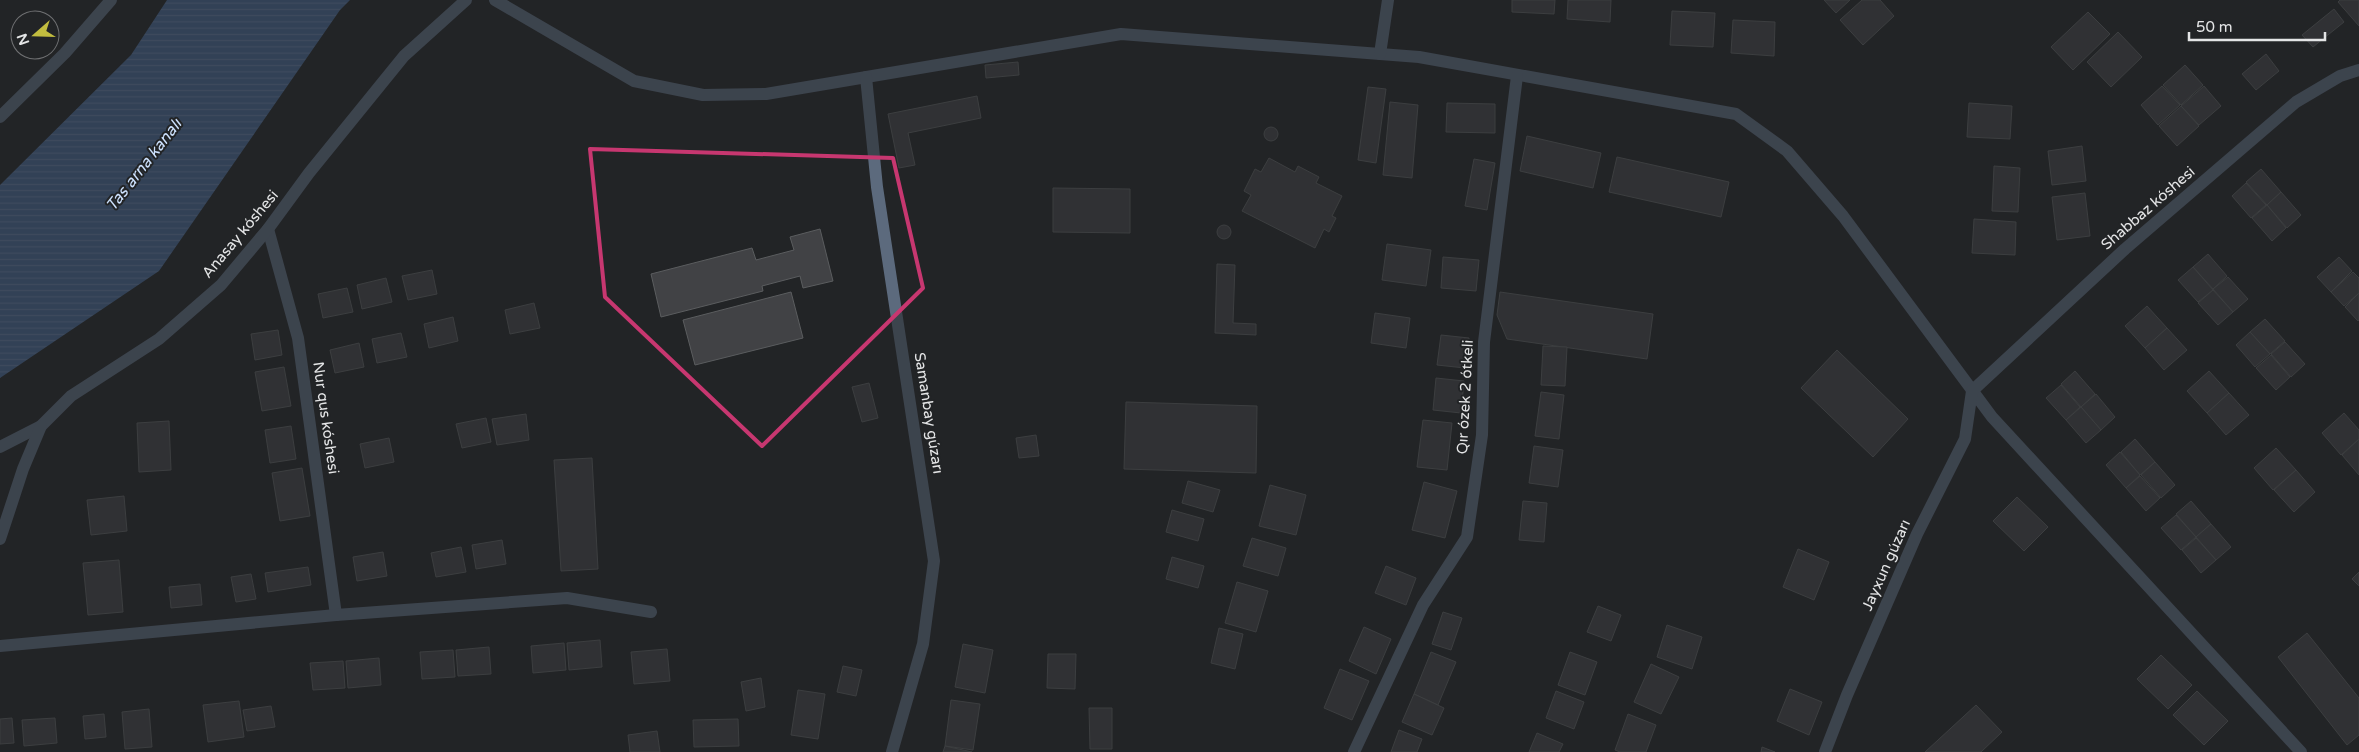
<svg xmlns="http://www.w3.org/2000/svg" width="2359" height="752" font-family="'Varela Round',sans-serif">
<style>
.water{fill:url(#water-rules)}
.building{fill:#414245;stroke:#5b5d5f}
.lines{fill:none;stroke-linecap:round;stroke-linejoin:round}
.minor{stroke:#5c6a7d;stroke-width:12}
.marked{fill:none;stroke:#c73770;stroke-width:4;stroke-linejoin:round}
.labels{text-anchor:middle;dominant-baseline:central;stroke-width:4;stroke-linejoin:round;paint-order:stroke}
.street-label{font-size:15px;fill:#e4e5e6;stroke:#222426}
.water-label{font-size:16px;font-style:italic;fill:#cde1fd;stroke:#222426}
</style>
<defs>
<pattern id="water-rules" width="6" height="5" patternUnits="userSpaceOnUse" patternTransform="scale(1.25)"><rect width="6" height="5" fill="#456490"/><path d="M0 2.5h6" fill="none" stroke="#607aa0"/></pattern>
</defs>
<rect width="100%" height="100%" fill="#222426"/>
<path class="water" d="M167,0H350L340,10L159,271L0,378V185L131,55Z"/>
<g class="building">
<path d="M1512,0H1555L1554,14L1512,12Z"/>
<path d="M1568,0H1611L1610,22L1567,19Z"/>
<path d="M1824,0H1850L1836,13Z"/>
<path d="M1862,0H1880L1894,16L1863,45L1840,20Z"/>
<path d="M2340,0H2359V26L2338,2Z"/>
<path d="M2334,9L2344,22L2313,47L2302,35Z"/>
<path d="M1672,11L1715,13L1713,47L1670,45Z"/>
<path d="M2088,12L2110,34L2073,70L2051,47Z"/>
<path d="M1733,20L1775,22L1774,56L1731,53Z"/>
<path d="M2118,32L2142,57L2111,87L2087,62Z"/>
<path d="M2266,54L2279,71L2256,90L2242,74Z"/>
<path d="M1018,62L1019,75L986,78L985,65Z"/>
<path d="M2185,65L2203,85L2181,105L2163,85Z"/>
<path d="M2162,86L2180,105L2158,125L2141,105Z"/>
<path d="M2204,86L2221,106L2199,125L2181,106Z"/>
<path d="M1368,87L1386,89L1376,163L1358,160Z"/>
<path d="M977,96L981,118L908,133L915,165L899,168L888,114Z"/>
<path d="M1390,102L1418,105L1412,178L1383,175Z"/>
<path d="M1447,103L1495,104V133L1446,132Z"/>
<path d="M1969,103L2012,106L2010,139L1967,137Z"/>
<path d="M2181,106L2199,126L2177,146L2159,126Z"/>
<circle cx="1271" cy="134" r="7"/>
<path d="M1527,136L1601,153L1593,188L1520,171Z"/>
<path d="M2082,146L2086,181L2052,185L2048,151Z"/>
<path d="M1617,157L1729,182L1721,217L1609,192Z"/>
<path d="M1269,158L1295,172L1298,166L1319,177L1316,183L1342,196L1332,216L1336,218L1329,232L1324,229L1315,248L1242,211L1251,195L1244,191L1255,169L1261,172Z"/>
<path d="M1474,159L1495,163L1487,210L1465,206Z"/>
<path d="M1994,166L2020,168L2018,212L1992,211Z"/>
<path d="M2261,169L2281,192L2267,205L2246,182Z"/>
<path d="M2246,183L2266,205L2251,218L2232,196Z"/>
<path d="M1053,188L1130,189V233L1053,232Z"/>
<path d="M2281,192L2301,215L2287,228L2267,205Z"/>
<path d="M2085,193L2090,236L2057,240L2052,197Z"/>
<path d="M2267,205L2286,228L2272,241L2252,218Z"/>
<path d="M1974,219L2016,222L2015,255L1972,253Z"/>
<circle cx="1224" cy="232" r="7"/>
<path d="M820,229L833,281L803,288L800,276L762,286L763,291L661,317L651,274L752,248L756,260L794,250L790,237Z"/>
<path d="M1387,244L1431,250L1426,286L1382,280Z"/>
<path d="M2208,254L2227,276L2213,289L2193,267Z"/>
<path d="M1443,257L1479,260L1476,291L1441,288Z"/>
<path d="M2339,257L2352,271L2331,292L2317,277Z"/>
<path d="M1217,264L1235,265L1233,323L1256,324V335L1215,333Z"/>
<path d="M2193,267L2213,290L2198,302L2178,280Z"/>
<path d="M432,270L437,294L408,300L402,276Z"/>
<path d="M2353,272L2359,278V293L2344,306L2331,292Z"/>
<path d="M2228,277L2248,299L2233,312L2213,289Z"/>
<path d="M386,278L392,302L362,309L357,285Z"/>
<path d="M347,288L353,312L323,318L318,294Z"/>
<path d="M2213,290L2233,312L2218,325L2198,303Z"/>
<path d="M791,292L803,338L695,365L683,320Z"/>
<path d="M1500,292L1653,314L1647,359L1507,339L1497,315Z"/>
<path d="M2359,293V320L2358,321L2345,307Z"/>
<path d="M534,303L540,328L510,334L505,310Z"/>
<path d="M2147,306L2167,328L2145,348L2125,326Z"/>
<path d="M1375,313L1410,318L1406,348L1371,343Z"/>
<path d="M453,317L458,341L429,348L424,324Z"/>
<path d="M2265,319L2285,341L2270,354L2250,332Z"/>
<path d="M2167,328L2187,350L2164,370L2145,348Z"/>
<path d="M278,330L282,355L255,360L251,334Z"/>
<path d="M2250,332L2270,354L2255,367L2236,345Z"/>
<path d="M401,333L407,357L377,363L372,339Z"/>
<path d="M1441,335L1469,338L1465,368L1437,365Z"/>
<path d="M2285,342L2305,364L2291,377L2271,354Z"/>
<path d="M359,343L364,367L335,373L330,350Z"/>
<path d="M1543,346L1567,347L1565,386L1541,385Z"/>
<path d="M1837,350L1908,419L1873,457L1801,388Z"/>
<path d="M2271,355L2290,377L2276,390L2256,368Z"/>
<path d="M284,367L291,406L262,411L255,372Z"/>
<path d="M2075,371L2095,394L2081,407L2061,384Z"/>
<path d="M2209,371L2229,393L2207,413L2187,391Z"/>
<path d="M1436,378L1464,381L1461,413L1433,410Z"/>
<path d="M869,383L878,418L862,422L852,387Z"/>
<path d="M2061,385L2080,407L2066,420L2046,398Z"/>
<path d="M1541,392L1564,395L1559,439L1535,436Z"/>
<path d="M2229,393L2249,415L2226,435L2207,413Z"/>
<path d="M2096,394L2115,417L2101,430L2081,407Z"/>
<path d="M1126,402L1257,406L1256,473L1124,469Z"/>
<path d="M2081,407L2101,430L2086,443L2066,420Z"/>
<path d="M2344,413L2359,430V439L2341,455L2322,433Z"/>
<path d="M526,414L529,440L497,445L492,419Z"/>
<path d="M486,418L491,442L462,448L456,424Z"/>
<path d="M1423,420L1452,423L1447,470L1417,467Z"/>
<path d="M169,421L171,470L139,472L137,423Z"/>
<path d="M291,426L296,459L270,463L265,430Z"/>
<path d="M1036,435L1039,456L1019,458L1016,438Z"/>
<path d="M389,438L394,462L365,468L360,444Z"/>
<path d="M2135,439L2155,462L2140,475L2121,452Z"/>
<path d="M2359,439V475L2342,455Z"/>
<path d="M1534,446L1563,450L1558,487L1529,483Z"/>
<path d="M2276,448L2296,470L2273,490L2254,468Z"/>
<path d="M2120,452L2140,475L2126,488L2106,465Z"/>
<path d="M592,458L598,569L561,571L554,460Z"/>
<path d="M2155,462L2175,485L2161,498L2141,475Z"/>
<path d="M302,468L310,516L280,521L272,473Z"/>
<path d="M2296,470L2315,492L2294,512L2274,490Z"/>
<path d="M2140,476L2160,498L2146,511L2126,488Z"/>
<path d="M1188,481L1220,490L1213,512L1182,503Z"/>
<path d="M1424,482L1457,491L1445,538L1412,530Z"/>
<path d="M1270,485L1306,495L1296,535L1259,526Z"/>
<path d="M124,496L127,531L91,535L87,500Z"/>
<path d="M2017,497L2048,527L2024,551L1993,521Z"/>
<path d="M1523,501L1547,503L1544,542L1519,540Z"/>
<path d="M2191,501L2211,524L2196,537L2176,514Z"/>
<path d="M1172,510L1204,519L1198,541L1166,532Z"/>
<path d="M2176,515L2196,537L2181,550L2161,528Z"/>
<path d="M2211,524L2231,547L2216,560L2196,537Z"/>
<path d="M1252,538L1286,548L1278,576L1243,566Z"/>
<path d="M2196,538L2216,560L2201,573L2182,550Z"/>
<path d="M502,540L506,564L476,569L472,545Z"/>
<path d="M461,547L466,572L436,577L431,553Z"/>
<path d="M1798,549L1829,562L1814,600L1783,587Z"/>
<path d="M383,552L387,576L357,581L353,557Z"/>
<path d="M1172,557L1204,566L1198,588L1166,579Z"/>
<path d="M119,560L123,612L88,615L83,563Z"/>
<path d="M1386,566L1416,578L1406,605L1375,593Z"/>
<path d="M308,567L311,585L268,592L265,573Z"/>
<path d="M2359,572V586L2352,579Z"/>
<path d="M251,574L256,599L236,602L231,577Z"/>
<path d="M1237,582L1268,591L1256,632L1225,623Z"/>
<path d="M200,584L202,605L171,608L169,587Z"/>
<path d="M1598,606L1621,615L1611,641L1587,632Z"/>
<path d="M1443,612L1462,618L1451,650L1432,644Z"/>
<path d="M1667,625L1702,637L1692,669L1657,657Z"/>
<path d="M1364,627L1391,639L1376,674L1349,661Z"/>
<path d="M1219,628L1243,634L1235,669L1211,663Z"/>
<path d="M2307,633L2359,698V735L2347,745L2278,657Z"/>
<path d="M600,640L602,667L569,670L567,643Z"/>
<path d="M564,643L566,670L533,673L531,646Z"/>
<path d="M963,644L993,650L985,693L955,687Z"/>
<path d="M489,647L491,674L458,676L456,650Z"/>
<path d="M667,649L670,681L634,684L631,652Z"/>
<path d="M453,650L455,677L422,679L420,652Z"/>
<path d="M1431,652L1456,662L1438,705L1414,694Z"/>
<path d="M1570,652L1597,662L1585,695L1558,685Z"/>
<path d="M1048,654H1076L1075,689L1047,688Z"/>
<path d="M2161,655L2192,685L2168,709L2137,679Z"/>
<path d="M379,658L381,685L348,688L346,661Z"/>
<path d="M343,661L345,688L313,690L310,663Z"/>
<path d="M1651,664L1679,677L1661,714L1634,702Z"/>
<path d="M843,666L862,670L856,696L837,692Z"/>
<path d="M1340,669L1369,681L1352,720L1324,708Z"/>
<path d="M761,678L765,707L746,711L741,682Z"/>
<path d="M1790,689L1822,702L1809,735L1777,721Z"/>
<path d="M798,690L825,694L818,739L791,735Z"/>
<path d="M1556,691L1584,702L1574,729L1546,718Z"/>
<path d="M2197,691L2228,721L2204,745L2173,715Z"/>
<path d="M1414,694L1444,708L1432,735L1402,722Z"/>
<path d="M951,700L980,704L973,750L945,746Z"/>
<path d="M239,701L244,737L208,742L203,705Z"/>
<path d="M1976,705L2002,732L1981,752H1925Z"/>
<path d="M271,706L275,727L247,731L243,710Z"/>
<path d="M1089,708H1112V749H1090Z"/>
<path d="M149,709L152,747L125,749L122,712Z"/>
<path d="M104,714L106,737L85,739L83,716Z"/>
<path d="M1628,714L1656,725L1646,752H1620L1615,750Z"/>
<path d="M12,718L14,743L0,744V719Z"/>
<path d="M55,718L57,743L24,746L22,720Z"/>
<path d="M738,719L739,746L694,747L693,720Z"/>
<path d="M1399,730L1422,739L1417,752H1391Z"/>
<path d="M657,731L660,752H630L628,735Z"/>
<path d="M1537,733L1563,744L1559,752H1529Z"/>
<path d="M945,746L972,752H943Z"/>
<path d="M1762,747L1775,752H1761Z"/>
</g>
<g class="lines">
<g class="minor">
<path d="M495,0L634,81L703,95L766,94L1121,34L1419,57L1736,114L1787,151L1843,216L1992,417L2301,752"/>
<path d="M1380,54L1388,0"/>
<path d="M866,77L877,187L934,561L923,644L892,752"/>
<path d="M0,117L65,53L111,0"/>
<path d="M268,229L298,338L336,615"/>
<path d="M0,447L41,426L71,396L159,339L221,285L268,229L309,173L404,56L466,0"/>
<path d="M0,539L23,469L41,426"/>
<path d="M0,646L336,615L567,598L651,612"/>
<path d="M1354,752L1423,605L1467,537L1482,435L1484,342L1517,76"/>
<path d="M1825,752L1847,695L1917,534L1965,439L1972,391L2125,249L2296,102L2340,76L2359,70"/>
</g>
</g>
<path d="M0 0H2359V752H0ZM590,149L893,158L923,288L762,446L605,297Z" fill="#222426" fill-opacity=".55" fill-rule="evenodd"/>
<path class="marked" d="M590,149L893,158L923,288L762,446L605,297Z"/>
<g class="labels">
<g class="street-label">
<text transform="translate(2148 208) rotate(-41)">Shabbaz kóshesi</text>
<text transform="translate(240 234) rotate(-50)">Anasay kóshesi</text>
<text transform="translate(1465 397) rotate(-87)">Qır ózek 2 ótkeli</text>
<text transform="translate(929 413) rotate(81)">Samanbay gúzarı</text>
<text transform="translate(326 418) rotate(82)">Nur qus kóshesi</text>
<text transform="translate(1886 565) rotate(-66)">Jayxun gúzarı</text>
</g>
<g class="water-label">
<text transform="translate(144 165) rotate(-52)">Tas arna kanalı</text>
</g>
</g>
<g transform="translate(35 35) rotate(250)"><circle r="24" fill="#222426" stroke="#707173"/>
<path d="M0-4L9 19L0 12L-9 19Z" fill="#c2bd3f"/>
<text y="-8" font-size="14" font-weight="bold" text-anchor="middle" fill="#e4e5e6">N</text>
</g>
<path d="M2189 32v8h136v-8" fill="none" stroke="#e4e5e6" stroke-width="2.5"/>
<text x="2196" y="32" font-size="15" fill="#e4e5e6" stroke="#222426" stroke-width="4" paint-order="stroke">50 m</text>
</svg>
